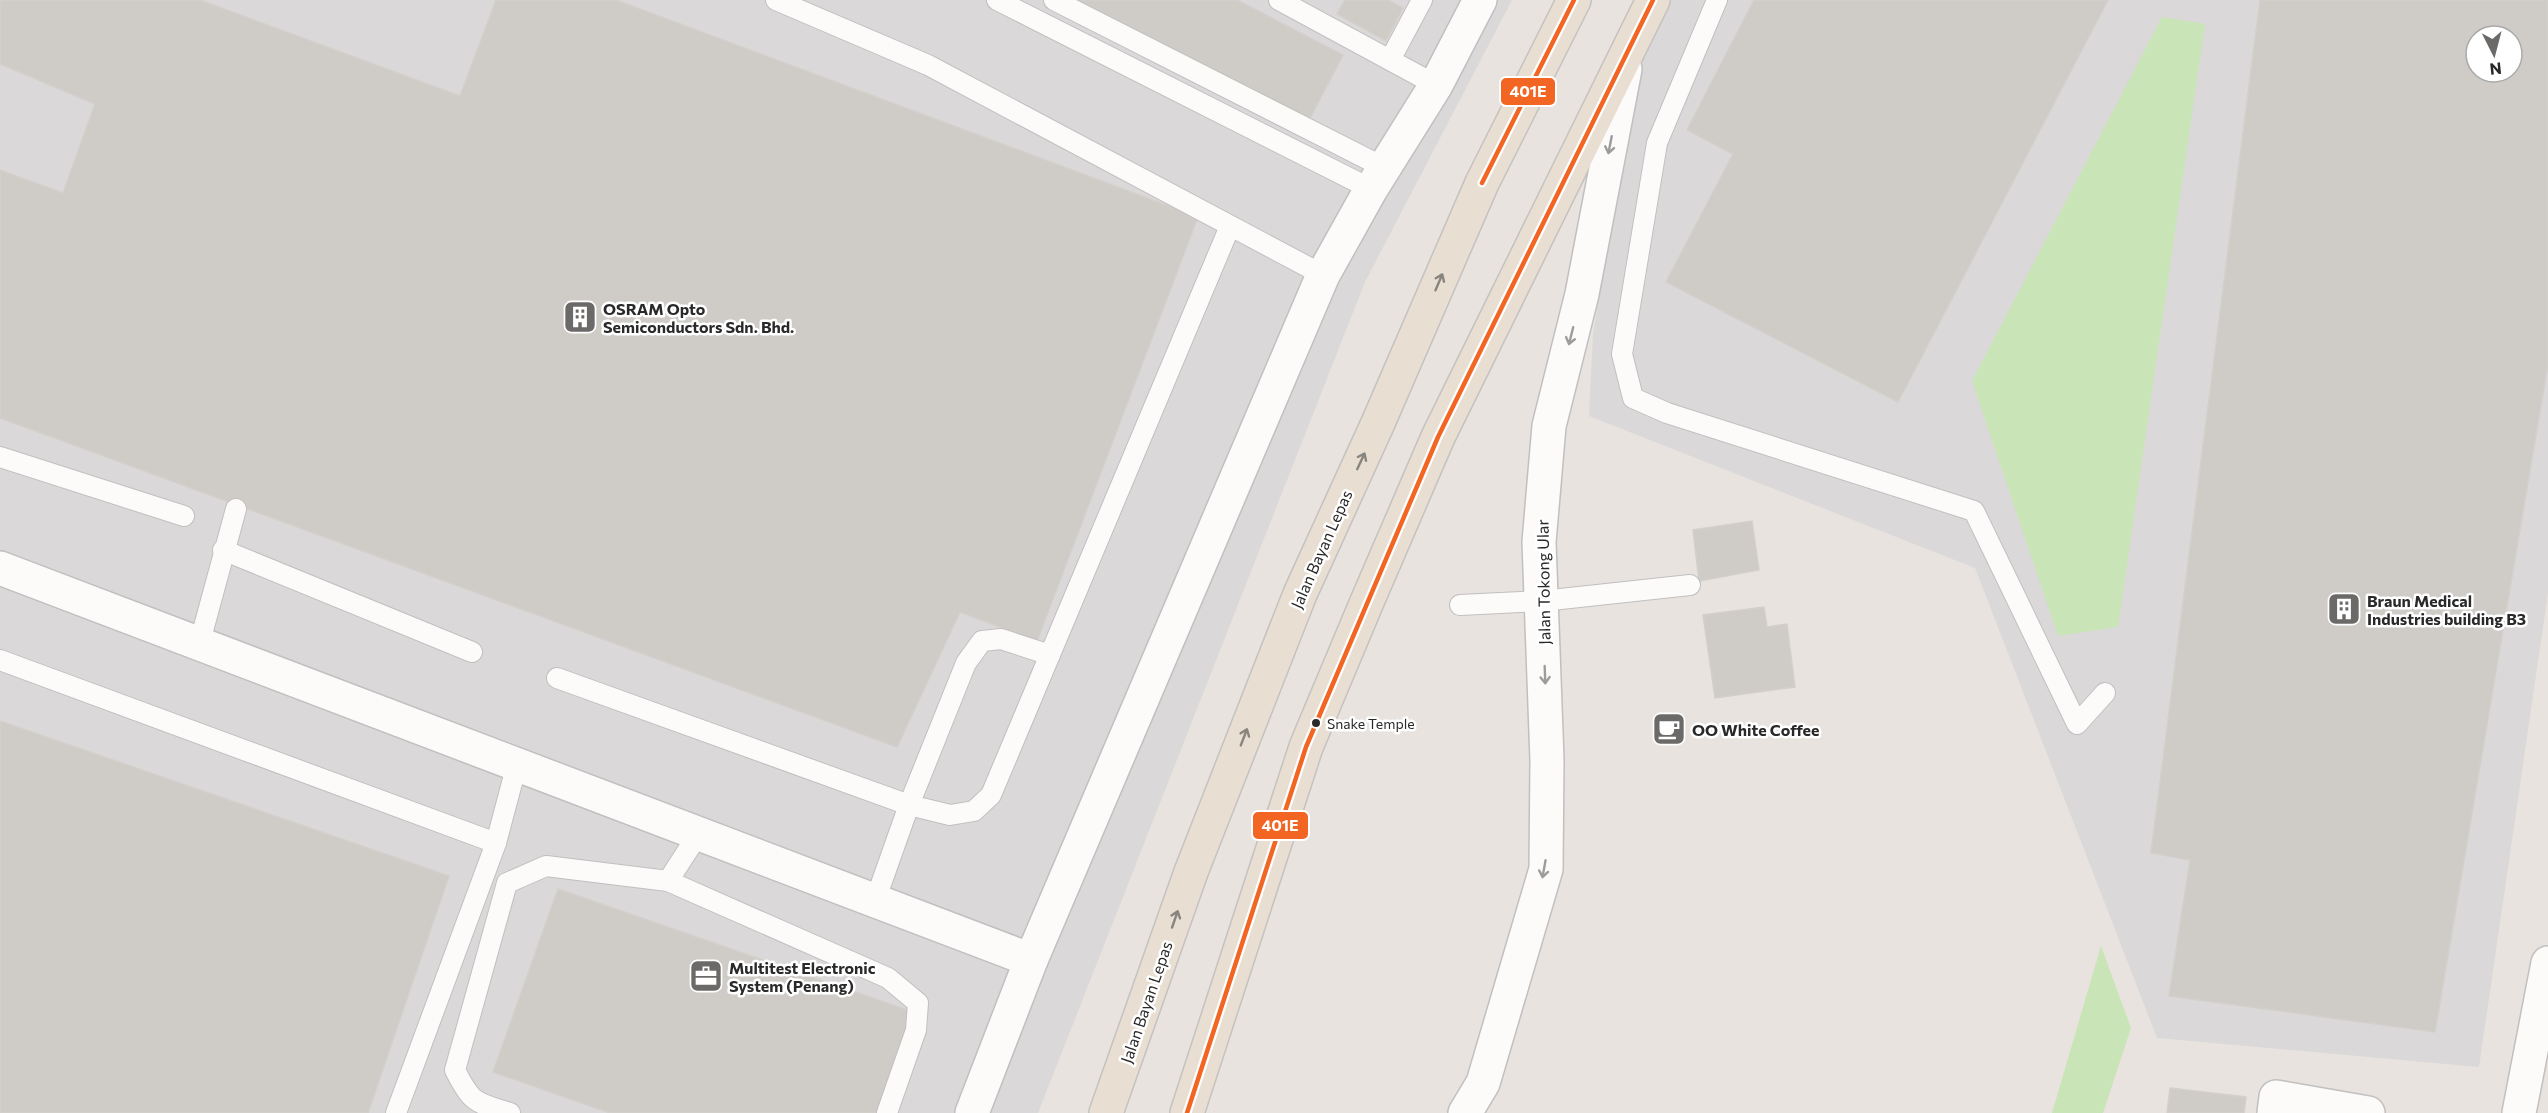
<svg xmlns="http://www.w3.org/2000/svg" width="2548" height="1113" font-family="Commissioner,sans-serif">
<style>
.industrial{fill:#dbd8da;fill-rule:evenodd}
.green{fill:#c9e4b6}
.building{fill:#cfccc8;stroke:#d3cfca;stroke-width:1.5;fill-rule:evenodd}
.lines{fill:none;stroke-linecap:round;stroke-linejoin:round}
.service-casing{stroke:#c1bfc0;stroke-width:22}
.minor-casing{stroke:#c1bfc0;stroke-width:36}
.tertiary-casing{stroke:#c1bfc0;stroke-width:36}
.trunk-casing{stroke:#c4c2c0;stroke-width:36}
.service{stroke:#fcfbfa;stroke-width:20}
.minor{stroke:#fcfbfa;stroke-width:33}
.tertiary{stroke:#fcfbfa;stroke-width:33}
.trunk{stroke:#e8ded2;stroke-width:33}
.bus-1-casing{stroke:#fff;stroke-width:9}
.bus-1{stroke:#f26522;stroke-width:4.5}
.oneway{stroke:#9d9c9c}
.oneway2{stroke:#88847e}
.bus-dot{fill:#292929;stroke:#fff;stroke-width:2}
.labels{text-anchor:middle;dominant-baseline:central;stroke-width:5;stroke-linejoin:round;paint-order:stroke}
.bus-label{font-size:14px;fill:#292929;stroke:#fff;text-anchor:start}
.poi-label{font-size:16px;font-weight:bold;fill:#292929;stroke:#fff;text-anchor:start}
.street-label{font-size:16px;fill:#292929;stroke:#fff}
.line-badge{stroke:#fff;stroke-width:2}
.badge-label{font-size:16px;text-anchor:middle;font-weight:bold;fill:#fff}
</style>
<rect width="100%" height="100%" fill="#e8e3de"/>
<g class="industrial">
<path d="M0,0H1512L1365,282L1038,1113H0Z"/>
<path d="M1664,0H2548V593L2479,1067L2157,1038L1975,568L1589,416L1593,335L1617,176L1649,29ZM2476,36H2512V72H2476Z"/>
</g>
<g class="green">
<path d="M2162,17L2205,24L2118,627L2058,636L1972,381Z"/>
<path d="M2101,946L2131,1028L2103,1113H2052Z"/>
</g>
<g class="building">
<path d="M0,0H200L460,96L496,0H616L1198,217L1037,641L960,612L897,747L0,418V170L63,193L95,104L0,64Z"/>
<path d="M1071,0H1237L1343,55L1308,122Z"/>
<path d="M1345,0H1388L1403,8L1386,41L1337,14Z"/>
<path d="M1754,0H2108L1898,402L1666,282L1733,154L1687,130Z"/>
<path d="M2260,0H2548V364L2435,1032L2169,996L2190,860L2151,853ZM2476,36H2512V72H2476Z"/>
<path d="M1752,521L1759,570L1699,581L1693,530Z"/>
<path d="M1764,607L1767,627L1787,624L1795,687L1715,698L1703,615Z"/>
<path d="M0,721L449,876L368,1113H0Z"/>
<path d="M558,889L913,1012L877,1113H610L493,1072Z"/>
<path d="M2170,1088L2246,1097L2244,1113H2167Z"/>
</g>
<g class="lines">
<g class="service-casing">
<g id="service">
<path d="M776,0L928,65L1323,275"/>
<path d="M997,0L1371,189"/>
<path d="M1054,0L1385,168"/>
<path d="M1279,0L1436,85"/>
<path d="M1717,0L1657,143L1622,354L1633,398L1667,413L1974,511L2077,724L2105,693"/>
<path d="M1390,60L1422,0"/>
<path d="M0,457L184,516"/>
<path d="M223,550L472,652"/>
<path d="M1460,605L1542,601L1690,585"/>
<path d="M199,645L236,509"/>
<path d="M0,660L496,843"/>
<path d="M557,678L909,805L950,815L974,811L991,795L1230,226"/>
<path d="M699,833L668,881L888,978L918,1003L916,1030L887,1113"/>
<path d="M875,901L909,805L966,663L982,641L1001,639L1050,655"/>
<path d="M396,1113L496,843L517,764"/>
<path d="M510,1113C475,1102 472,1104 455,1070L507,883L546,866L668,881"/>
</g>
</g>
<g class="minor-casing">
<g id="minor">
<path d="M0,568L1031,960"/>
<path d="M972,1113L1031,960L1323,275L1371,189L1436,85L1480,0"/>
<path d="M1465,1113L1483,1083L1546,869L1547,760L1539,542L1549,426L1582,294L1625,69"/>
<path d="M2274,1113L2276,1097L2368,1113"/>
</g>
</g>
<g class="tertiary-casing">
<path id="tertiary" d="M2519,1113L2548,963"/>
</g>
<g class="trunk-casing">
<g id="trunk">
<path d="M1106,1113L1191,872L1300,594L1378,423L1482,183L1574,0"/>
<path d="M1187,1113L1306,747L1366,604L1438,437L1653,0"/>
</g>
</g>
<use href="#service" class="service"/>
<use href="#minor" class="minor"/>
<use href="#tertiary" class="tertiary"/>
<use href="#trunk" class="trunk"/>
<g class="bus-1-casing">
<g id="bus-1">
<path d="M1482,183L1574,0"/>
<path d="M1187,1113L1306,747L1438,437L1653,0"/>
</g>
</g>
<use href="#bus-1" class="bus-1"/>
</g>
<defs><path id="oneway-shaft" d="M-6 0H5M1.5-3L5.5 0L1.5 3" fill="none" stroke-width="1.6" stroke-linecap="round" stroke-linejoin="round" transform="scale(1.5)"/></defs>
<g class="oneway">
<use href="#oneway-shaft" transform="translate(1610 145) rotate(101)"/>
<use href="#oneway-shaft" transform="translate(1571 336) rotate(104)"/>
<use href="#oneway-shaft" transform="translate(1545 675) rotate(88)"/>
<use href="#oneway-shaft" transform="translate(1544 869) rotate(100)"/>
</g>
<g class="oneway2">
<use href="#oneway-shaft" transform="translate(1439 282) rotate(-67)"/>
<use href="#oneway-shaft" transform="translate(1361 461) rotate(-65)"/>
<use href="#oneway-shaft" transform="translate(1244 737) rotate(-69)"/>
<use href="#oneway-shaft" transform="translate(1175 919) rotate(-71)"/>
</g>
<defs>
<g id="building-square" transform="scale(1.725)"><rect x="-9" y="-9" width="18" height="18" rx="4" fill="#6c6a68" stroke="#fff"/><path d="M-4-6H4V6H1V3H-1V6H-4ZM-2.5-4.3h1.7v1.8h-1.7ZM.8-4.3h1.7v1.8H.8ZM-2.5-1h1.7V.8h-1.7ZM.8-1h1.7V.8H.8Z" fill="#fff"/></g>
<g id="cafe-square" transform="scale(1.725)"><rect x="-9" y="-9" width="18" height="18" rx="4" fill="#6c6a68" stroke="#fff"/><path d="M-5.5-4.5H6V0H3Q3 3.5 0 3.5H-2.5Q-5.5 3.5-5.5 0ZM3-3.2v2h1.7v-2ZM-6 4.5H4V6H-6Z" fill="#fff"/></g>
<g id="office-square" transform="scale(1.725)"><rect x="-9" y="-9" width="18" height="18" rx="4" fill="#6c6a68" stroke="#fff"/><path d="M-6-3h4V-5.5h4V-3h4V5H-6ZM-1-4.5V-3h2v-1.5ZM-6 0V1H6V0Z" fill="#fff"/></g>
</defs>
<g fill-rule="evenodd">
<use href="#building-square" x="580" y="317"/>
<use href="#building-square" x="2344" y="609"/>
<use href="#cafe-square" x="1669" y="729"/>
<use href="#office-square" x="706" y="976"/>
</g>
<circle class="bus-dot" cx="1316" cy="723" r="5"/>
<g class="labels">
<g class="bus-label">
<text x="1327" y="723">Snake Temple</text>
</g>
<g class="poi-label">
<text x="603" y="308">OSRAM Opto<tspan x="603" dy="18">Semiconductors Sdn. Bhd.</tspan></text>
<text x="2367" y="600">Braun Medical<tspan x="2367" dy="18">Industries building B3</tspan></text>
<text x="1692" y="729">OO White Coffee</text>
<text x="729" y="967">Multitest Electronic<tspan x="729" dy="18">System (Penang)</tspan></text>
</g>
<g class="street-label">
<text transform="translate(1321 549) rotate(-66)">Jalan Bayan Lepas</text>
<text transform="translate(1543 582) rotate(-91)">Jalan Tokong Ular</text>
<text transform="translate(1146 1002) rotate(-71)">Jalan Bayan Lepas</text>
</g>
</g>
<g class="line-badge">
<rect x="1500" y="77" width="56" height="29" rx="6" fill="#f26522"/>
<rect x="1252" y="811" width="57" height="29" rx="6" fill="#f26522"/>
</g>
<g class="badge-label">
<text x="1528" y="97">401E</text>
<text x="1280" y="831">401E</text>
</g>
<g transform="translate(2494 54) rotate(174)"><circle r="28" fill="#ffffff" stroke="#a9a9a9" stroke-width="1.5"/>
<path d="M0-4.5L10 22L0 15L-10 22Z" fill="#6c6a68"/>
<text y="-9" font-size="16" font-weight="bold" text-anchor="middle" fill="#292929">N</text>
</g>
</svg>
